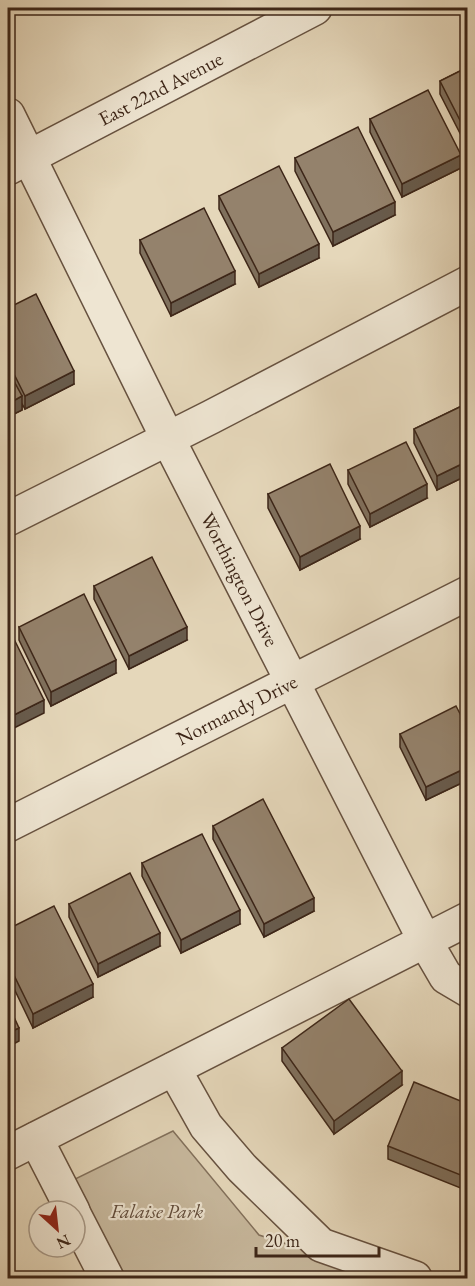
<svg xmlns="http://www.w3.org/2000/svg" width="475" height="1286" font-family="'EB Garamond',serif">
<style>
.green{fill:#c8b99e;stroke:#82705b;stroke-width:1.5}
.lines{fill:none;stroke-linecap:round;stroke-linejoin:round}
.minor-casing{stroke:#675240;stroke-width:36}
.minor{stroke:#eee5d2;stroke-width:33}
.wall{fill:#7f705d;stroke:#3d2618;stroke-width:1.5}
.shaded-wall{fill:#685b4c;stroke:#3d2618;stroke-width:1.5}
.building{fill:#94826c;stroke:#3d2618;stroke-width:1.5}
.labels{text-anchor:middle;dominant-baseline:central;stroke-width:4.5;stroke-linejoin:round;paint-order:stroke}
.street-label{font-size:20px;fill:#3d2618;stroke:#eee5d2}
.park-label{font-size:20px;font-style:italic;fill:#604b3a;stroke:#eee5d2}
</style>
<rect width="100%" height="100%" fill="#e5d7ba"/>
<filter id="stains"><feTurbulence type="fractalNoise" baseFrequency=".00333" numOctaves="4"/><feColorMatrix values="0 0 0 0 .2 0 0 0 0 .09 0 0 0 0 .02 0 0 0 .5 -.17"/></filter>
<radialGradient id="worn" r=".72"><stop offset=".6" stop-color="#630" stop-opacity="0"/><stop offset="1" stop-color="#630" stop-opacity=".3"/></radialGradient>
<path class="green" d="M173,1131L259,1235L392,1278H122L71,1181Z"/>
<g class="lines">
<g class="minor-casing">
<g id="minor">
<path id="s1" d="M8,115L168,439L425,941L446,977L468,990"/>
<path id="s2" d="M8,168L315,8"/>
<path d="M8,519L211,417L468,283"/>
<path id="s3" d="M8,825L468,593"/>
<path d="M174,1069L206,1126L242,1168L321,1245L415,1278"/>
<path d="M36,1139L73,1211"/>
<path d="M8,1153L468,919"/>
<path d="M75,1216L107,1278"/>
</g>
</g>
<use href="#minor" class="minor"/>
</g>
<g class="wall">
<path d="M468,67V149L440,94V81Z"/>
<path d="M370,119L461,168L402,197L370,132Z"/>
<path d="M295,158L395,215L333,246L295,171Z"/>
<path d="M219,196L319,258L259,287L219,209Z"/>
<path d="M140,240L235,284L171,316L140,253Z"/>
<path d="M8,308L74,384L25,409L22,404V410L8,417Z"/>
<path d="M468,403V475L437,490L414,443V429Z"/>
<path d="M348,470L427,498L370,527L348,484Z"/>
<path d="M268,494L360,539L300,570L268,508Z"/>
<path d="M94,586L187,640L129,669L94,599Z"/>
<path d="M19,627L116,673L51,706L19,640Z"/>
<path d="M468,729V780L426,800L400,747V734Z"/>
<path d="M213,826L314,911L264,937L213,839Z"/>
<path d="M142,863L240,924L181,953L142,876Z"/>
<path d="M69,904L160,946L98,977L69,917Z"/>
<path d="M8,929L93,997L33,1028L8,976Z"/>
<path d="M282,1048L402,1085L334,1134L282,1061Z"/>
<path d="M468,1104V1191L388,1159V1146Z"/>
</g>
<g class="shaded-wall">
<path d="M461,155V168L402,197V184Z"/>
<path d="M395,202V215L333,246V232Z"/>
<path d="M319,244V258L259,287V274Z"/>
<path d="M235,271V284L171,316V303Z"/>
<path d="M74,371V384L25,409V396Z"/>
<path d="M22,396V410L8,417V404Z"/>
<path d="M468,461V475L437,490V476Z"/>
<path d="M427,484V498L370,527V514Z"/>
<path d="M360,526V539L300,570V557Z"/>
<path d="M187,627V640L129,669V656Z"/>
<path d="M116,660V673L51,706V692Z"/>
<path d="M44,700V713L8,731V718Z"/>
<path d="M468,767V780L426,800V787Z"/>
<path d="M314,898V911L264,937V924Z"/>
<path d="M240,910V924L181,953V940Z"/>
<path d="M160,933V946L98,977V964Z"/>
<path d="M93,984V997L33,1028V1014Z"/>
<path d="M19,1028V1041L8,1047V1033Z"/>
<path d="M402,1071V1085L334,1134V1121Z"/>
</g>
<g class="building">
<path d="M468,67V136L440,81Z"/>
<path d="M428,90L461,155L402,184L370,119Z"/>
<path d="M358,127L395,202L333,232L295,158Z"/>
<path d="M279,166L319,244L259,274L219,196Z"/>
<path d="M204,208L235,271L171,303L140,240Z"/>
<path d="M36,294L74,371L25,396L8,362V308Z"/>
<path d="M8,370L22,396L8,404Z"/>
<path d="M468,403V461L437,476L414,429Z"/>
<path d="M406,442L427,484L370,514L348,470Z"/>
<path d="M330,464L360,526L300,557L268,494Z"/>
<path d="M152,557L187,627L129,656L94,586Z"/>
<path d="M84,594L116,660L51,692L19,627Z"/>
<path d="M12,635L44,700L8,718V637Z"/>
<path d="M456,706L468,729V767L426,787L400,734Z"/>
<path d="M263,799L314,898L264,924L213,826Z"/>
<path d="M202,834L240,910L181,940L142,863Z"/>
<path d="M130,873L160,933L98,964L69,904Z"/>
<path d="M54,906L93,984L33,1014L8,963V929Z"/>
<path d="M349,999L402,1071L334,1121L282,1048Z"/>
<path d="M8,1004L19,1028L8,1033Z"/>
<path d="M414,1082L468,1104V1178L388,1146Z"/>
</g>
<g class="labels">
<g class="street-label">
<text stroke="none"><textPath href="#s2" startOffset="172">East 22nd Avenue</textPath></text>
<text stroke="none"><textPath href="#s1" startOffset="519">Worthington Drive</textPath></text>
<text stroke="none"><textPath href="#s3" startOffset="256">Normandy Drive</textPath></text>
</g>
<g class="park-label">
<text x="157" y="1211">Falaise Park</text>
</g>
</g>
<rect width="475" height="1286" fill="none" stroke="#e5d7ba" stroke-width="30"/>
<rect x="9" y="9" width="457" height="1268" fill="none" stroke="#3d2618" stroke-width="3"/>
<rect x="15" y="15" width="445" height="1256" fill="none" stroke="#3d2618" stroke-width="1.5"/>
<g transform="translate(57 1229) rotate(153)"><circle r="28" fill="#eee5d2" stroke="#a79988" stroke-width="1.5"/>
<path d="M0-4.5L10 22L0 15L-10 22Z" fill="#8f2418"/>
<text y="-9" font-size="16" font-weight="bold" text-anchor="middle" fill="#3d2618">N</text>
</g>
<path d="M256 1247v9h123v-9" fill="none" stroke="#3d2618" stroke-width="3"/>
<text x="265" y="1247" font-size="18" fill="#3d2618" stroke="#eee5d2" stroke-width="4.5" paint-order="stroke">20 m</text>
<rect width="100%" height="100%" filter="url(#stains)"/>
<rect width="100%" height="100%" fill="url(#worn)"/>
</svg>
